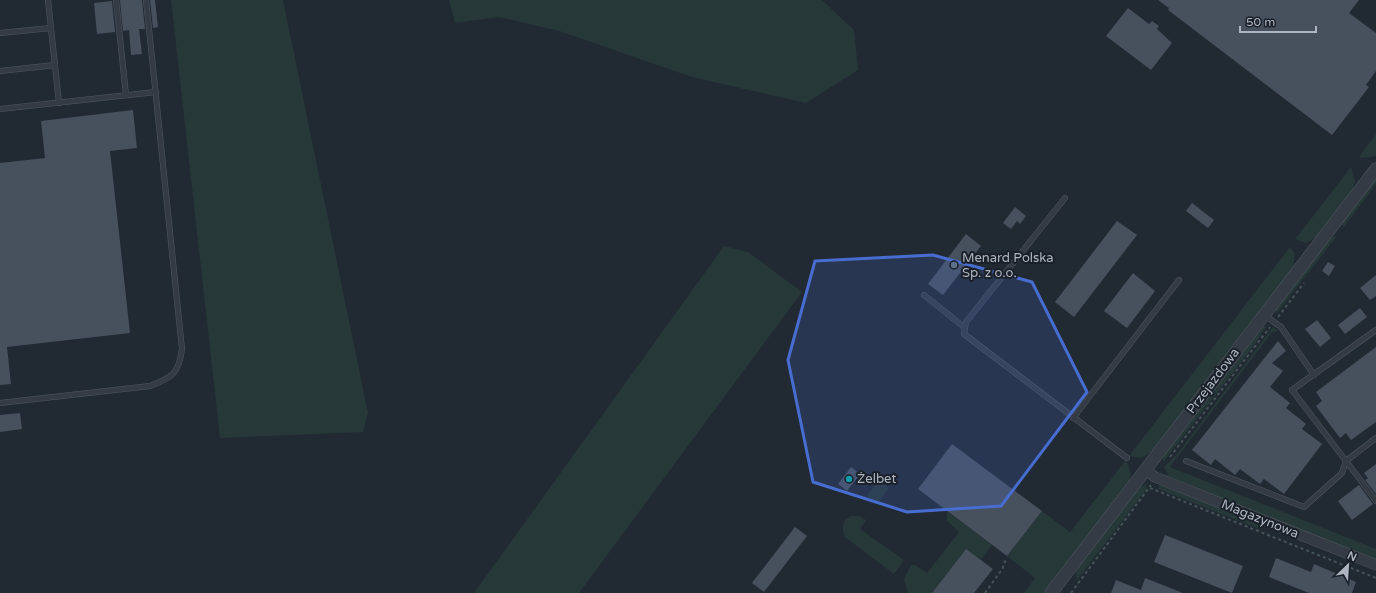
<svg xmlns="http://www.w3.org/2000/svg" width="1376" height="593" font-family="'Varela Round',sans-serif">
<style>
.green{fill:#273838}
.building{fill:#47505d}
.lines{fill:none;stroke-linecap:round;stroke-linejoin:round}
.service-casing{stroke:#515862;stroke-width:6}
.minor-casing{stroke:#515862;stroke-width:11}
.tertiary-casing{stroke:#515862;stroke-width:13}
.path{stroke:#445456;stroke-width:2;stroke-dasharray:3 3;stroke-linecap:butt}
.service{stroke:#343b44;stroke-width:5}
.minor{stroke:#343b44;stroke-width:10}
.tertiary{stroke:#343b44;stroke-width:12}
.marked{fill:#486dd1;fill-opacity:0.2;stroke:#486dd1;stroke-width:3;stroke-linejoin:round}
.service-dot{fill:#5c6f8a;stroke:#1a2028;stroke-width:1.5}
.culture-dot{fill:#0f9aa8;stroke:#1a2028;stroke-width:1.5}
.labels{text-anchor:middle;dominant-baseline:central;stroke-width:4;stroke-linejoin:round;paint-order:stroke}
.poi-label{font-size:13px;fill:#aeb5c1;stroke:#1a2028;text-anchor:start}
.street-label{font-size:13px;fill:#aeb5c1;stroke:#1a2028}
</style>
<rect width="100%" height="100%" fill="#212933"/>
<g class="green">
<path d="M171,0H283L368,413L363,432L220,438Z"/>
<path d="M449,0H822L854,30L858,70L806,103L692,77L559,31L499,17L455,23Z"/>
<path d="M1376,134V156L1364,158L1359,157Z"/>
<path d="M1351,167L1355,181L1352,191L1317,237L1306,243L1297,240L1296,238Z"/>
<path d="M1376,177V184L1343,228L1342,222Z"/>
<path d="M1337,236L1276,314V309L1331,237Z"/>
<path d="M724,246L748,252L802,292L579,593H474Z"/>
<path d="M1290,247L1295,254L1293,267L1154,450L1142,458L1129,456Z"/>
<path d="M1267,325L1256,343L1163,462V456L1262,327Z"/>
<path d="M1273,327L1278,331L1272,332L1170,467L1376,549V562L1166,476L1168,474L1164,467L1178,453Z"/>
<path d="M1126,460L1131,474L1129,481L1045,593H1024L1035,578L1007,556L1042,511L1070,532Z"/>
<path d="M879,480L889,488L877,504L867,496Z"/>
<path d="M1146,484V490L1077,580L1076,573L1078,567L1137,489Z"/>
<path d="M1160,484L1254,522L1260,526L1262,530L1158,489Z"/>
<path d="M947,511L992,545L981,560L966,549L932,593H908L904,579L911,565H915L927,573L959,532L947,521Z"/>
<path d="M851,516H859L866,520L860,529L904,560L894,574L845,537C841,529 842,520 851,516Z"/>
</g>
<g class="building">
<path d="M120,0H142L145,29H139L142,54L131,55L129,30L123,31Z"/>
<path d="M150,0H155L158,27L153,28Z"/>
<path d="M1158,0H1359L1349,13L1376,33V71L1366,85L1369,87L1332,135L1168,10L1169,8Z"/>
<path d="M112,1L115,32L97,34L94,3Z"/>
<path d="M1128,8L1149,24L1152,21L1159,26L1157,29L1172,43L1151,70L1106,36Z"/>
<path d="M133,110L137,148L110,151L130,333L7,347L11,384L0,385V163L45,158L41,121Z"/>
<path d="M1192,203L1214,220L1208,228L1186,211Z"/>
<path d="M1015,207L1026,216L1020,224L1017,221L1011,229L1003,223Z"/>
<path d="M1117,221L1137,235L1074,317L1055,302Z"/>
<path d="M966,234L981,246L943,295L928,284Z"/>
<path d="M1328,262L1335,266L1329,276L1322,271Z"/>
<path d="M1133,273L1155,291L1127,328L1104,311Z"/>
<path d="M1376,275V296L1370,300L1360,288Z"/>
<path d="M1360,308L1367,317L1345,334L1338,325Z"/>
<path d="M1317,320L1331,338L1320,347L1305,329Z"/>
<path d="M1278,341L1286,351L1272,363L1283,371L1270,387L1290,403L1286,408L1306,424L1302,429L1322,444L1284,494L1264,479L1260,484L1240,469L1235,475L1215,459L1211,465L1192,450Z"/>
<path d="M1376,347V422L1351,440L1346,433L1340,438L1316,406L1322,401L1316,392Z"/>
<path d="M20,413L22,429L0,432V415Z"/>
<path d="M952,444L1042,511L1007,556L918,489Z"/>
<path d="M1376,464V494L1365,480L1368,478L1364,473Z"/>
<path d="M851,467L860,474L847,491L838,484Z"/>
<path d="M1359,485L1373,504L1352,520L1338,501Z"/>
<path d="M795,527L807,536L764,592L752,583Z"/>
<path d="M1165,535L1243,566L1232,593L1154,562Z"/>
<path d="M966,549L993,569L974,593H932Z"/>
<path d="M1276,558L1311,572L1314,564L1356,582L1352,593H1309L1269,577Z"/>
<path d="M1145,578L1183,593H1111L1116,580L1141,590Z"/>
</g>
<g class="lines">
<g class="service-casing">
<g id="service">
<path d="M48,0L59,103"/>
<path d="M116,0L126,95"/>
<path d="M0,33L51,28"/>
<path d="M0,71L55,65"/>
<path d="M0,109L156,92"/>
<path d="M1065,198L966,322L964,334L1127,458"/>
<path d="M924,295L964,327"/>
<path d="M1264,315L1281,327L1314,375"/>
<path d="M1376,330L1292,390L1346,461L1376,438"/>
<path d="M0,403L150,386C172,378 179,373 182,349L146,0"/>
<path d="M1073,418L1179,280"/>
<path d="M1186,461L1304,507L1342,473L1346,461L1376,501"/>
</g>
</g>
<g class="minor-casing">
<path id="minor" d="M1145,470L1155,477L1376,565"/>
</g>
<g class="tertiary-casing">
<path id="tertiary" d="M1051,593L1376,169"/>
</g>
<g class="path">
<path d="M1278,317L1304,283"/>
<path d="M1170,457L1270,327"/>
<path d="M1150,488L1376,578"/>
<path d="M985,593L1003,568V565L1006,560"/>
<path d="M1071,593L1151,485"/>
</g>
<use href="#service" class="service"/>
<use href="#minor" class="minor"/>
<use href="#tertiary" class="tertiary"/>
</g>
<path class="marked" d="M933,255L1032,282L1087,392L1001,506L907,512L813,482L788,360L815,261Z"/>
<circle class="service-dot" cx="954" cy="265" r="4"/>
<circle class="culture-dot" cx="849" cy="479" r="4"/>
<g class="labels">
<g class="poi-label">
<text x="962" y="258">Menard Polska<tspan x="962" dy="15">Sp. z o.o.</tspan></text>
<text x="857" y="479">Żelbet</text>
</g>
<g class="street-label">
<text transform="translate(1213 381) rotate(-53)">Przejazdowa</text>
<text transform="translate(1260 519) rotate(22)">Magazynowa</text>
</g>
</g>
<g transform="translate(1348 565) rotate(25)" stroke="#1a2028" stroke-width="3" paint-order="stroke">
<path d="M0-3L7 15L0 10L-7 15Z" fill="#aeb5c1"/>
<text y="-6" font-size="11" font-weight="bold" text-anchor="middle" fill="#aeb5c1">N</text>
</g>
<path d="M1240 26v6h76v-6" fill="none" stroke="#aeb5c1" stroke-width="2"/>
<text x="1246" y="26" font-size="12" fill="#aeb5c1" stroke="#1a2028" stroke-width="3" paint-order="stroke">50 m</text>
</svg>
